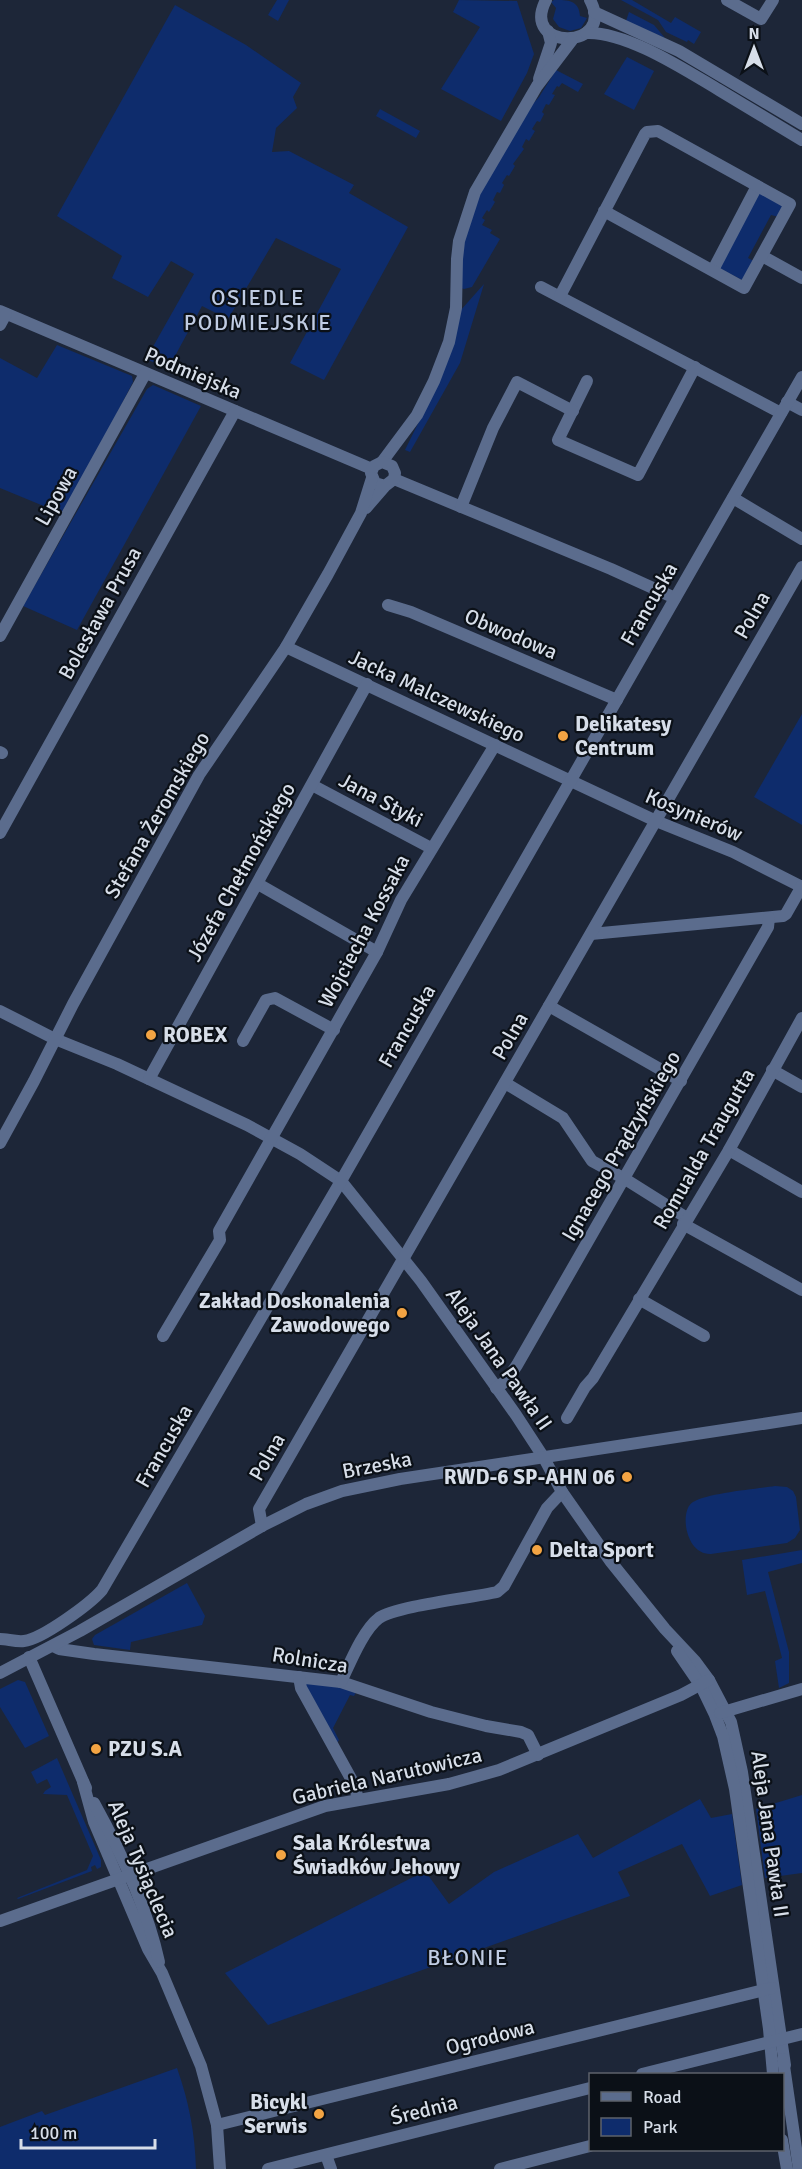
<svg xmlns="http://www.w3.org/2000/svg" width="802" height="2169" font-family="Signika,sans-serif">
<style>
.green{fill:#0e2c6c}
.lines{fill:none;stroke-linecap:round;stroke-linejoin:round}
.minor{stroke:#5b6c8d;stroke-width:12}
.poi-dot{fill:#f3a443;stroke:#0b1017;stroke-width:2}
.labels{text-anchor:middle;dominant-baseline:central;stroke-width:4.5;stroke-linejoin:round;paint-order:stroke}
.street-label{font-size:21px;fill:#d7dee9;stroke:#0b1017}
.poi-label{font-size:21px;font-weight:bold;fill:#d7dee9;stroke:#0b1017;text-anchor:start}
.neighbourhood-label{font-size:22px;letter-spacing:1.5px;fill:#c0cce3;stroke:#0b1017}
</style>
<rect width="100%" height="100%" fill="#1d2638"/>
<g class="green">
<path d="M277,0H289L278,21L268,15Z"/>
<path d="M459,0L517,1L534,54L527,73L501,121L441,89L480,27L453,12Z"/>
<path d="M554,0C568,0 579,0 580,16L587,18L581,28L570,31L559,27L553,19L556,8L551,2Z"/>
<path d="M621,0H632L671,23L675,17L701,32L694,44L688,40L687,42L666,32L658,20Z"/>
<path d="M175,5L246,45L301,83L293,97L297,108L276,128L272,152L289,151L354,185L349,193L408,227L324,380L290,363L341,269L276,238L228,319L202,306L168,369L146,359L194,274L171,261L148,297L112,278L122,256L57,216Z"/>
<path d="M629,12L654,25L665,38L626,21Z"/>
<path d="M627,57L654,71L634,110L604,94Z"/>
<path d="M556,70L583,84L578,92L562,83L559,87L557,86L552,94L555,95L549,105L546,104L542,112L544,114L540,122L537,121L532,129L535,131L529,141L526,139L522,147L524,149L513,164L515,166L509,176L507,175L502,183L504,185L500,193L497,192L493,200L495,202L489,212L487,210L482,218L485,220L482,225L492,230L490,233L500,239L472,287L464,289L461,288V255L474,203L524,114L539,97Z"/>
<path d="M380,109L420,131L416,138L376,116Z"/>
<path d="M759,192L783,206L779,217L771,215L748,258L754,261L742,280L721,269L720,267Z"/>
<path d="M484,284L460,363L410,452L405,450L435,389L460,311Z"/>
<path d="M57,345L132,376L133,382L66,512L63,514L0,488V358L37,378Z"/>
<path d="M153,385L201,406L77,630L23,606L147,389Z"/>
<path d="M802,714V825L754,797Z"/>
<path d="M775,1486L787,1487L793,1491L796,1497L800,1530L795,1538L787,1543L711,1554C685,1555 679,1510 693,1502C708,1493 755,1489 775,1486Z"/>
<path d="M802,1550V1563L768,1572L789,1652V1683L779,1688L775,1661L782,1658L765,1591L747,1595L742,1560Z"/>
<path d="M187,1583L205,1616L202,1625L131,1642L130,1650L94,1645L92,1639L95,1635Z"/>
<path d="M18,1680L25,1682L49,1736L25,1748L0,1707V1689Z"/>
<path d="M303,1681L328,1684L356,1692L354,1696L350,1695L333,1728L339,1740L337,1743Z"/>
<path d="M57,1758L101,1860V1867L97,1869L95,1865L91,1867L92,1871L18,1899L17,1898L87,1870L93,1856L67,1795L43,1794L45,1791L51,1787L47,1779L37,1784L31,1772Z"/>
<path d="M802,1795V1873L765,1878L756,1809Z"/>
<path d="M700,1799L711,1818L732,1814L742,1885L710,1896L682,1844L618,1872L630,1896L268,2025L225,1973L425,1871L449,1904L494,1872L578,1834L593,1858Z"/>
<path d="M177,2068C189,2102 195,2133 196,2169H0V2127L42,2111L45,2115Z"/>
</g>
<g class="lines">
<g class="minor">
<path d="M546,0C519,52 617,50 590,0"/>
<path d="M727,0L761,19L773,0"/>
<path d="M594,12L679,51L802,124"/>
<path d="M586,33C626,31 685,70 719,90C747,107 774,123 802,140"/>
<path d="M539,79L551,43L548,31"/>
<path d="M762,256L802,278"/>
<path d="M713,270L757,186"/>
<path d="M541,287L781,413"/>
<path d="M560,296L645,134L647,132L658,131L790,204L744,288L604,211"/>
<path d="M0,311L372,469"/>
<path d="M0,325L6,314"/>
<path d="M587,381L558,440L638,475L695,367"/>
<path d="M787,402L802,410"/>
<path d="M382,462L417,415L434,381L449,342L456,308L457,259L459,241L475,192L537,86L572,40"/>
<path d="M394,479L611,569L675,598"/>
<path d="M733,498L802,539"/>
<path d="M461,507L493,428L517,382L573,411"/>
<path d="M366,508L385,486L394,479L395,473L392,466L382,462L374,466L371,473L375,483L385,486"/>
<path d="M388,605L411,612L617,700"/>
<path d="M0,636L145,374"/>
<path d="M286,647L656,821L733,852L802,887"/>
<path d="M0,752L2,753"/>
<path d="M312,785L431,848"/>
<path d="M0,833L235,411"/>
<path d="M258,884L377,952"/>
<path d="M591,934L783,916L786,914L802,886"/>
<path d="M549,1006L681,1081"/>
<path d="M0,1011L55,1039L117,1064L247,1125L300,1154L341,1181L421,1281L516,1415L544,1458L562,1492L611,1562L665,1629L695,1661L709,1680L731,1722L742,1772L785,2065"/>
<path d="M243,1041L266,1000L275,998L334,1030"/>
<path d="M772,1070L802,1087"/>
<path d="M149,1079L367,684"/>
<path d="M505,1083L563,1118L592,1161L625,1179L687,1218"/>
<path d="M0,1143L34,1081L73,1004L199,775L286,647L328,574L361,513L372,478"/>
<path d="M729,1150L802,1192"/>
<path d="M683,1224L802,1290"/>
<path d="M639,1299L704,1336"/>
<path d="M163,1336L220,1240L219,1231L377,952L401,900L495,745"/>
<path d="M496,1388L506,1381L517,1365L768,927L769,918"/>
<path d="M567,1418L585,1387L593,1378L729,1150L802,1018"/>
<path d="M262,1526L259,1509L802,567"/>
<path d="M0,1639C7,1639 16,1642 24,1641C42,1639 90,1604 102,1590L341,1181L802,377"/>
<path d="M53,1646L59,1649L94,1654L341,1682L431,1712L486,1726L521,1732L528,1735L538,1755"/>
<path d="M677,1651L701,1686L715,1715L723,1736L735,1789L769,2029L773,2074"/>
<path d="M29,1657L86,1788"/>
<path d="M0,1673L80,1631L262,1526L306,1504L342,1491L400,1479L802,1418"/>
<path d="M299,1677L301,1688L354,1784L358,1799"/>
<path d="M341,1682C350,1663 363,1630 379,1618C396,1606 471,1598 497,1592L504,1586L547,1508L562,1492"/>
<path d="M720,1713L802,1689"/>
<path d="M83,1782L94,1822L148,1949L162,1973L201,2066L217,2125L220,2169"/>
<path d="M94,1803C121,1852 147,1907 159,1962"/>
<path d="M0,1921L325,1806L449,1784L499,1770L681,1695L709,1680"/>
<path d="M783,2059L799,2169"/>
<path d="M642,2074L802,2034"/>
<path d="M217,2125L772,1988"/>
<path d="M782,2140L787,2169"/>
<path d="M326,2155L331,2169"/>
<path d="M268,2169L590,2088"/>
<path d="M500,2169L590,2146"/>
</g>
</g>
<g class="poi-dot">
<circle cx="563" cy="736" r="6"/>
<circle cx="151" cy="1035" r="6"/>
<circle cx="402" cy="1313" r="6"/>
<circle cx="627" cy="1477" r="6"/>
<circle cx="537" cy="1550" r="6"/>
<circle cx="96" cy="1749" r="6"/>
<circle cx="281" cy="1855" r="6"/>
<circle cx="319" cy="2114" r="6"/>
</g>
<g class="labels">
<g class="street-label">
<text transform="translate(193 373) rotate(23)">Podmiejska</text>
<text transform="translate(56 496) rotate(-61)">Lipowa</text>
<text transform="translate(649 604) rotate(-60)">Francuska</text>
<text transform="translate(100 613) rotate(-61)">Bolesława Prusa</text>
<text transform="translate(752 615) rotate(-60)">Polna</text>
<text transform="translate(511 634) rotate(23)">Obwodowa</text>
<text transform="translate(437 696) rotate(25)">Jacka Malczewskiego</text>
<text transform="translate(381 800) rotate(28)">Jana Styki</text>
<text transform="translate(157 815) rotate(-60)">Stefana Żeromskiego</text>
<text transform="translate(694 815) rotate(23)">Kosynierów</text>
<text transform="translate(241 872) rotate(-61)">Józefa Chełmońskiego</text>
<text transform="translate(364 931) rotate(-62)">Wojciecha Kossaka</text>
<text transform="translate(407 1026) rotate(-60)">Francuska</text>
<text transform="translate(510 1036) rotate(-60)">Polna</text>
<text transform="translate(621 1146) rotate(-60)">Ignacego Prądzyńskiego</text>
<text transform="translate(704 1149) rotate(-60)">Romualda Traugutta</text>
<text transform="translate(499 1359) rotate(55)">Aleja Jana Pawła II</text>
<text transform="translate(164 1446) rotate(-60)">Francuska</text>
<text transform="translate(267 1457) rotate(-60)">Polna</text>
<text transform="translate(377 1465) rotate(-11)">Brzeska</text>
<text transform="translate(310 1660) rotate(9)">Rolnicza</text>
<text transform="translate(387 1776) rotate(-13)">Gabriela Narutowicza</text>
<text transform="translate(770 1834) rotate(82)">Aleja Jana Pawła II</text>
<text transform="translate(143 1869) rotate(67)">Aleja Tysiąclecia</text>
<text transform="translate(490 2037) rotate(-14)">Ogrodowa</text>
<text transform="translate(424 2110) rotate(-14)">Średnia</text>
</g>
<g class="poi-label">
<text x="575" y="724">Delikatesy<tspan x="575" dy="24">Centrum</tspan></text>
<text x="163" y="1035">ROBEX</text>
<text x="390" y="1301" text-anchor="end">Zakład Doskonalenia<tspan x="390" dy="24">Zawodowego</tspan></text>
<text x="615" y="1477" text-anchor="end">RWD-6 SP-AHN 06</text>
<text x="549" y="1550">Delta Sport</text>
<text x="108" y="1749">PZU S.A</text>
<text x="293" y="1843">Sala Królestwa<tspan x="293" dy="24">Świadków Jehowy</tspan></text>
<text x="307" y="2102" text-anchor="end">Bicykl<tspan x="307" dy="24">Serwis</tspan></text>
</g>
<g class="neighbourhood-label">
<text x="258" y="297">OSIEDLE<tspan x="258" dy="25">PODMIEJSKIE</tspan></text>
<text x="468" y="1957">BŁONIE</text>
</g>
</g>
<rect x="589" y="2073" width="195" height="78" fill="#0b1017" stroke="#5d626b" stroke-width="1.5"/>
<rect x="601" y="2092" width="30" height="9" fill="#5b6c8d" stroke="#5d626b" stroke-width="1.5"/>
<text x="643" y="2103" font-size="18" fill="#d7dee9">Road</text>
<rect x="601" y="2118" width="30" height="18" fill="#0e2c6c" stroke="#5d626b" stroke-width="1.5"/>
<text x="643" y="2133" font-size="18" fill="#d7dee9">Park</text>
<g transform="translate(754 48)" stroke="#0b1017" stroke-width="4.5" paint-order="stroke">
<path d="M0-4.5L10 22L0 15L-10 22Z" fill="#d7dee9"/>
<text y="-9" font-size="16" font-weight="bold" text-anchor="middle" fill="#d7dee9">N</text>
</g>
<path d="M21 2139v9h134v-9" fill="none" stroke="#d7dee9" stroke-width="3"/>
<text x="30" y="2139" font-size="18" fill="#d7dee9" stroke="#0b1017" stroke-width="4.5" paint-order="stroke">100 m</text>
</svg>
